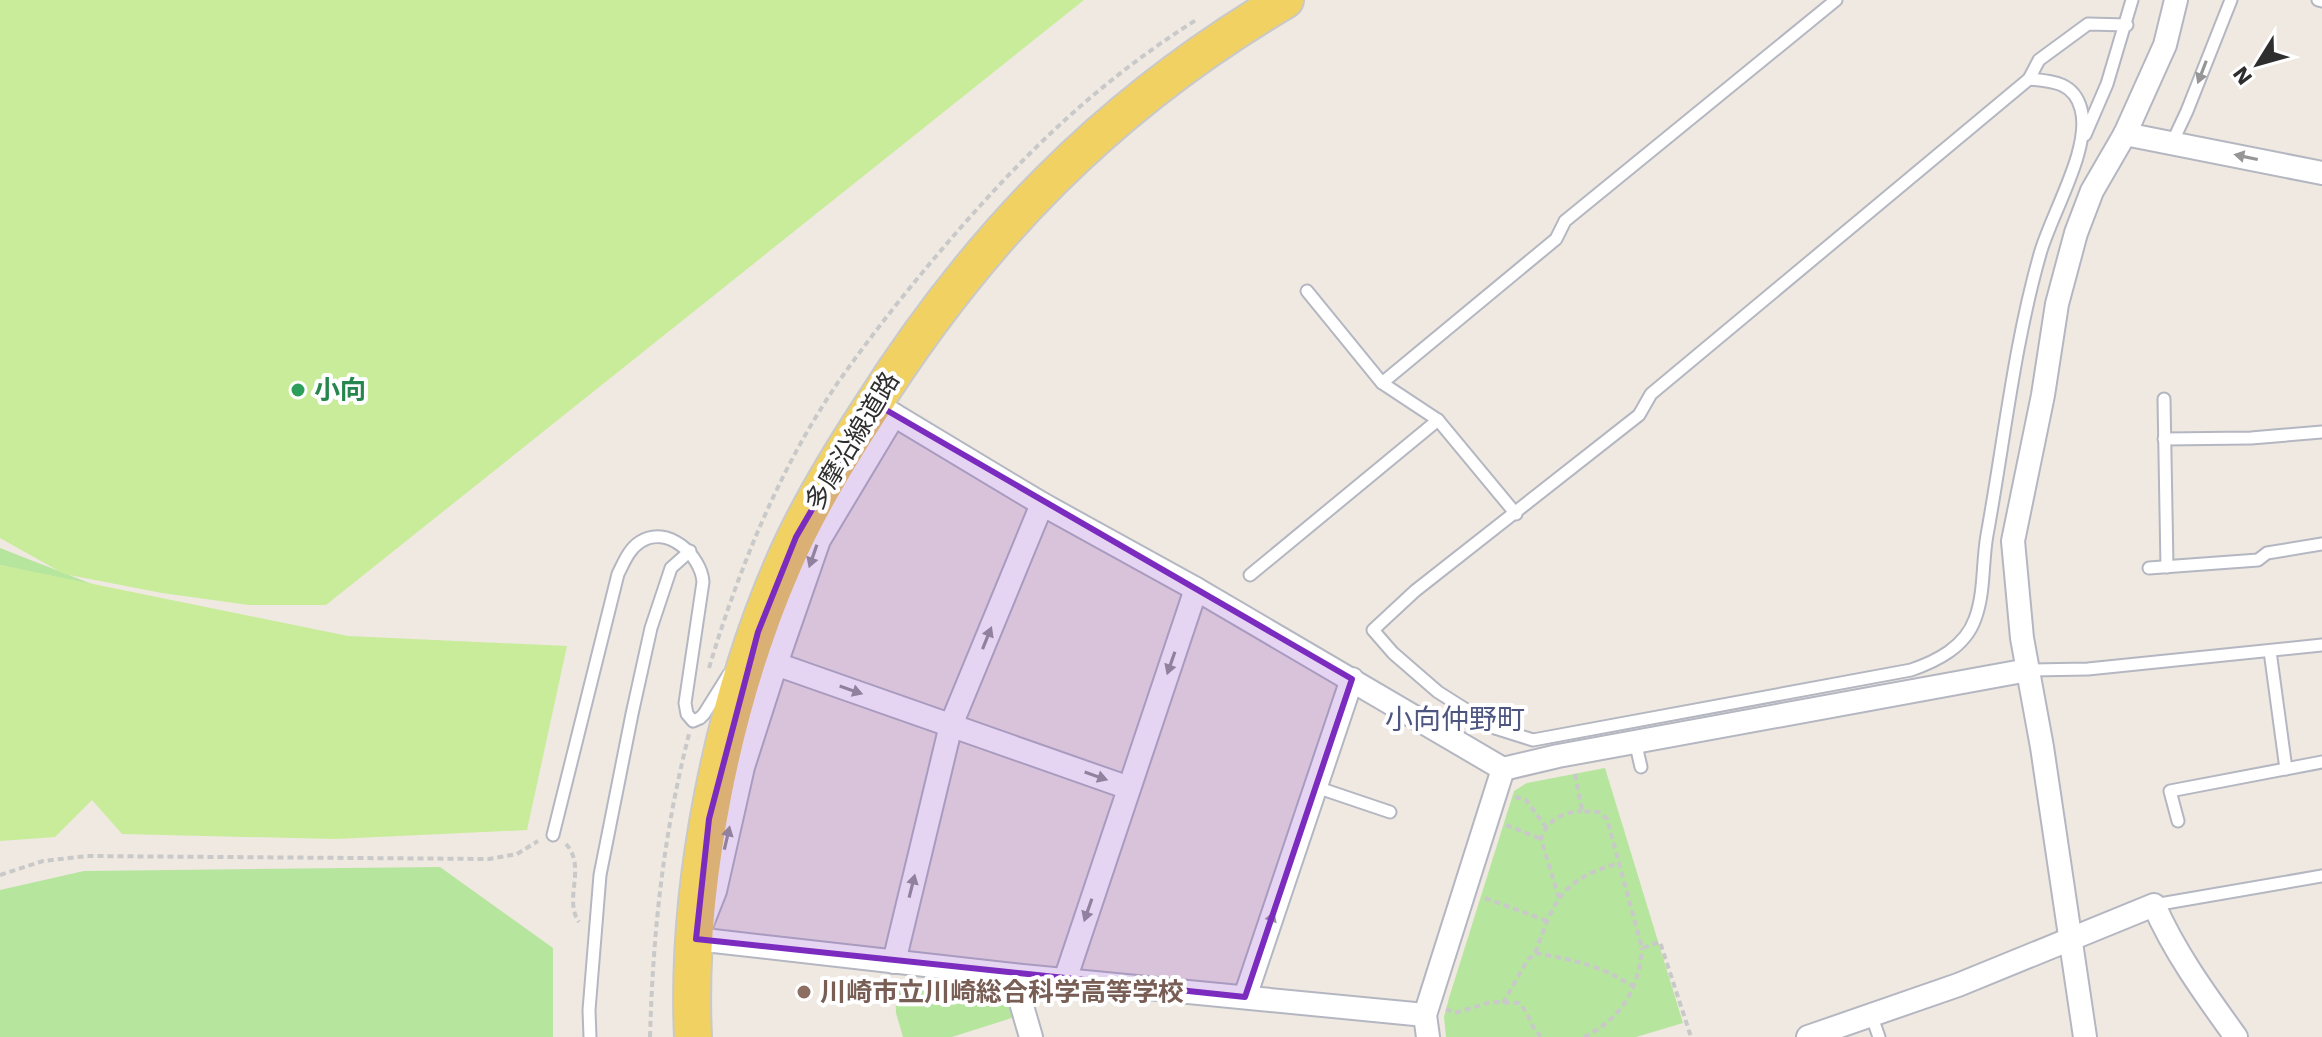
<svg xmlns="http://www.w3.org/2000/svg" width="2322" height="1037" font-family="'Work Sans','Noto Sans JP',sans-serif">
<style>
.green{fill:#b6e59e}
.pitch{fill:#c9ec9a}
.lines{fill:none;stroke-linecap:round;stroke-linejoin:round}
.service-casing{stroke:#b4b7c1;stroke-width:15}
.minor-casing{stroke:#b4b7c1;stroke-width:26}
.primary-casing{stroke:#c9c9c9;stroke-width:40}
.path{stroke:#c9c9c9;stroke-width:4;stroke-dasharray:6 4;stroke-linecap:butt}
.service{stroke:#fff;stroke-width:11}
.minor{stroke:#fff;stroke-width:22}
.primary{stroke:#f2d163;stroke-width:36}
.oneway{fill:#969696}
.marked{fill:#7b2cbf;fill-opacity:0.2;stroke:#7b2cbf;stroke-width:6;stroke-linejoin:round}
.leisure-dot{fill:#2e9e5b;stroke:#fff;stroke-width:3}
.education-dot{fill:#8d6e63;stroke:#fff;stroke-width:3}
.labels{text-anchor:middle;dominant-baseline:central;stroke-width:8;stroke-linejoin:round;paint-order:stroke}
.leisure-label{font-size:26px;font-weight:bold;fill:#27864d;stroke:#fff;text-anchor:start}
.street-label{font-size:26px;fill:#2e2e2e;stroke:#fff}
.education-label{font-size:26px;font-weight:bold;fill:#785e54;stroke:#fff;text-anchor:start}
.neighbourhood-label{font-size:28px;fill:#4d5680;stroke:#fff}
</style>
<rect width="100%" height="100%" fill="#efe9e1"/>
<g class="green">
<path d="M0,548L97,586L0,565Z"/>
<path d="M1605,768L1683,1023L1636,1037H1446L1444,1017L1449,998L1514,791L1527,783Z"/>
<path d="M440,867L553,948V1037H0V890L84,871Z"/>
<path d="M895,979L1010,992L1018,1016L952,1037H903L896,1013Z"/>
</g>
<g class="pitch">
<path d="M0,0H1084L326,605H249L162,593L64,574L0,538Z"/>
<path d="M0,565L348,636L567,646L527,830L335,839L122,834L92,800L55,837L0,841Z"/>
</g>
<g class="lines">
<g class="service-casing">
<g id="service">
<path d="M2318,0L2322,1"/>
<path d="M2029,79C2052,81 2074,82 2081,109C2092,148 2051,214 2040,254C2014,345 2004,442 1987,535C1982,563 1985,592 1975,619C1965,647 1937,661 1911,670L1533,740L1495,728L1438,692L1393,653L1373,630L1415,591L1639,415L1651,394Z"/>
<path d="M2029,79L2039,60L2088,24L2127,25"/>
<path d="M2085,135L2107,84L2132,0"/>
<path d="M2172,143L2187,111L2231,0"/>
<path d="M1307,291L1382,383L1438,420L1516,514"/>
<path d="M1382,383L1556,239L1565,221L1836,0"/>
<path d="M2164,399L2167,567"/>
<path d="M2164,439L2251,438L2322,432"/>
<path d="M2149,568L2258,560L2267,553L2322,544"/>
<path d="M1250,575L1438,420"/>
<path d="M2270,651L2286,769"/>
<path d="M2028,670L2088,669L2322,645"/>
<path d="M1635,741L1641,767"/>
<path d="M1316,787L1390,812"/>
<path d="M2178,821L2170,791L2322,762"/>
<path d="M553,835L618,574C624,562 629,549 640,542C667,524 701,555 703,582L685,703L687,714L693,721L700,718L704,714L729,674"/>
<path d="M2154,905L2322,876"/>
<path d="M1872,1017L1879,1037"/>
<path d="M590,1037L589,1010L600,875L632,714L651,628L671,568L690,551"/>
</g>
</g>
<g class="minor-casing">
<g id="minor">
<path d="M2125,134L2322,173"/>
<path d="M874,403L1042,504L1196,589L1503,769L1425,1015L1428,1037"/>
<path d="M776,664L819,540L894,415"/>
<path d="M1503,769L1558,756L2028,670"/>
<path d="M894,962L951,725L1042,504"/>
<path d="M1013,975L696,939L715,891L743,767L776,664L1129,788"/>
<path d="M1065,980L1196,589"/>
<path d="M1245,997L1352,679"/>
<path d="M1031,1037L1013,975L1425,1015"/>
<path d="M1808,1037L1958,985L2154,905C2175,953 2205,994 2236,1037"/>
<path d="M2085,1037L2042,747L2022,638L2013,541L2043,395L2057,304L2076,233L2092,191L2125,134L2165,45L2176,0"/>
</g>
</g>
<g class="primary-casing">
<path id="primary" d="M693,1037C686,886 723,703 783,565C806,511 837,460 869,411C978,238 1108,104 1285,0"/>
</g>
<g class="path">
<path d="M709,668C739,568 780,467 839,381C875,330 915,280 956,233C1029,149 1101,80 1196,20"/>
<path d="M1575,774L1582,811L1599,812L1607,819L1642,948L1660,942L1691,1037"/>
<path d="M1515,797L1526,800L1546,827"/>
<path d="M1506,825L1541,839"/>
<path d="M566,844C587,867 563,899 579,922"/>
<path d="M0,875L43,861L87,856L489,859L517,854L538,841"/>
<path d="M1485,898L1547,921"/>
<path d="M1559,898L1541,839C1547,820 1563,812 1582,811"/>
<path d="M1535,953C1555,900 1560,880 1619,863"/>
<path d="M1503,1003L1527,961L1535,953C1574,960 1600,965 1634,987"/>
<path d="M1446,1009L1455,1013L1491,1002L1519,1003C1530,1014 1530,1028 1542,1037"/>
<path d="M650,1037C653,932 663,836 689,734"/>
<path d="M1584,1037C1621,1019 1639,989 1642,948"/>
</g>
<use href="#service" class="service"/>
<use href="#minor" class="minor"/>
<use href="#primary" class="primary"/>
</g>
<defs><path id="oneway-solid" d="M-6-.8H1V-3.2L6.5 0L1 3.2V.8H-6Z" transform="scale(2)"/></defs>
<g class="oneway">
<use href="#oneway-solid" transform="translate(2202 72) rotate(111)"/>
<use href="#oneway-solid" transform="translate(2246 157) rotate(-168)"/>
<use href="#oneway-solid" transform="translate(813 556) rotate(109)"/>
<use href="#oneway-solid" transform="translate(987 638) rotate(-68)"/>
<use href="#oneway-solid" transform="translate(1171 663) rotate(109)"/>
<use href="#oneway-solid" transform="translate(851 690) rotate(19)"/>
<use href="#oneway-solid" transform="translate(1096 776) rotate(19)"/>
<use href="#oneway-solid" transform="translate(727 838) rotate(-77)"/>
<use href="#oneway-solid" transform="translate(912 886) rotate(-76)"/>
<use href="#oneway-solid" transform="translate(1088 910) rotate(109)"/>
<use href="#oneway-solid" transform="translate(1270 923) rotate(-71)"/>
</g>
<path class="marked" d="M874,403L1352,679L1245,997L696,939L709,819L758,632L796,537Z"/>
<circle class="leisure-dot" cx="298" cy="390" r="8"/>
<circle class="education-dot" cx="804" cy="992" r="8"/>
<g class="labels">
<g class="leisure-label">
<text x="314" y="390">小向</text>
</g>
<g class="street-label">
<text transform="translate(852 441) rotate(-59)">多摩沿線道路</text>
</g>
<g class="education-label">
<text x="820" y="992">川崎市立川崎総合科学高等学校</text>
</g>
<g class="neighbourhood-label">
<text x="1455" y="719">小向仲野町</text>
</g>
</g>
<g transform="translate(2258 64) rotate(233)" stroke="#ffffff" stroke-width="6" paint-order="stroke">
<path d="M0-6L14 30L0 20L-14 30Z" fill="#2e2e2e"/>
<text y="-12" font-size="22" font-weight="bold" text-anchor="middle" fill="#2e2e2e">N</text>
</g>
</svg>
